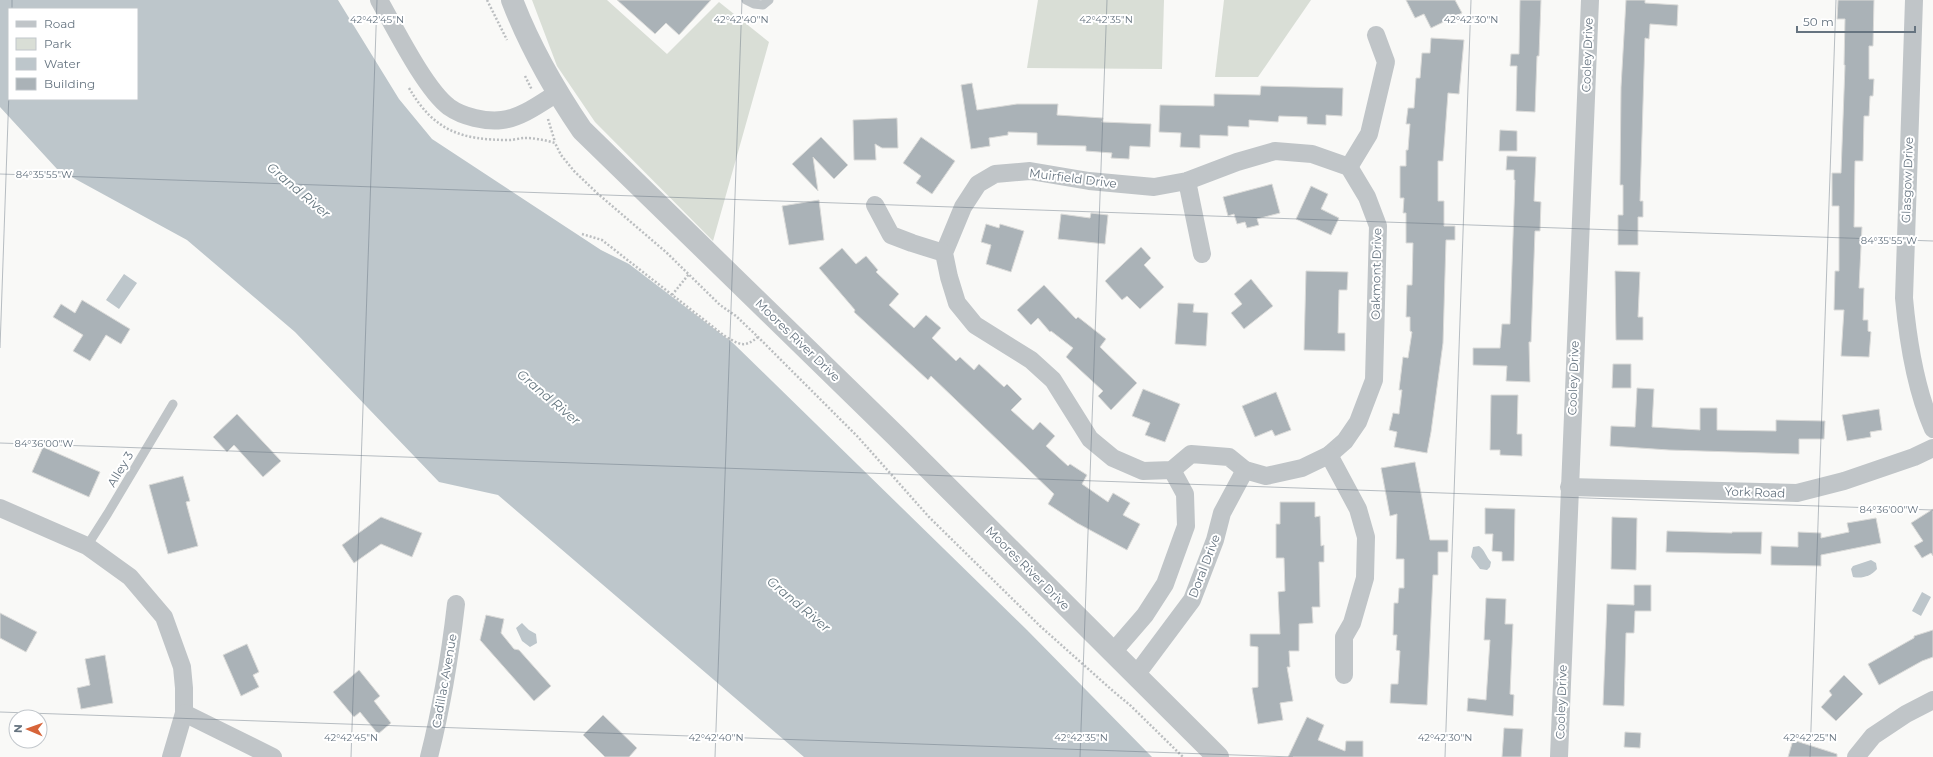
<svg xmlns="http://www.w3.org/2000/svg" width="1933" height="757" font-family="Montserrat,sans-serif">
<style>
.green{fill:#d9ded6}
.water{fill:#bdc6cb;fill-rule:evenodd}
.building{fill:#aab2b7;stroke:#dbdbd9}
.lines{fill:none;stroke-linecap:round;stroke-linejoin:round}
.path{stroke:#bbbec0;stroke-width:2.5;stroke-dasharray:2 2;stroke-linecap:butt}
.service{stroke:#c0c5c8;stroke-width:9}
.minor{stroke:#c0c5c8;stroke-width:18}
.tertiary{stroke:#c0c5c8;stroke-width:22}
.ticks{fill:none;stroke:#667480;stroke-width:1;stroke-opacity:0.45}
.labels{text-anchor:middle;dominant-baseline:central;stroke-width:4;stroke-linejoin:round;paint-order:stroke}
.street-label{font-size:12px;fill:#667480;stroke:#fff}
.water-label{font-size:13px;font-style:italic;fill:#677881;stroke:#fff}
.ticks-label{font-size:10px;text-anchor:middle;fill:#667480;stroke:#fff;stroke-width:4;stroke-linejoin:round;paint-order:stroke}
</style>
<rect width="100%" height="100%" fill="#f9f9f7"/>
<g class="green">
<path d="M532,0H607L667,54L719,2L769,42L713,241L595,122L557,66Z"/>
<path d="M1038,0H1164L1162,69L1027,68Z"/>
<path d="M1224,0H1311L1258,77H1215Z"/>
</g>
<g class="water">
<path d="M0,0H338L399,99L432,139L601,250L629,264L733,343L1027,630L1152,757H804L498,495L439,482L295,332L187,240L57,169L0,107ZM9,9H137V99H9Z"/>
<path d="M124,274L137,283L119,309L106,300Z"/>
<path d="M1479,546C1485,550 1486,557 1491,562L1490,567L1487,570L1480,569L1471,557L1473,547Z"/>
<path d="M1871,560L1876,563L1877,569C1871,576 1862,579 1853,577L1851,569L1853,566Z"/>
<path d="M1922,592L1931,597L1921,616L1912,611Z"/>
<path d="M522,623L529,630L536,634L537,643L530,647L522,641L516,628Z"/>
</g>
<g class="building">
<path d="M617,0H711L679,35L666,23L655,34Z"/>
<path d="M1406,0H1455L1462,13L1431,28L1424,14L1415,18Z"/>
<path d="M1520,0H1541L1539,56H1537L1535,112L1516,111L1517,66H1510L1511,54H1519Z"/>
<path d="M1626,0H1645V3L1678,5L1677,26L1650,24L1649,39L1645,38L1640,201H1643V217H1638V245H1618V215H1623V185H1620L1621,87Z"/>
<path d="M1838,0H1874L1873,46H1869V79H1874L1873,96H1870L1869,116H1864L1863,161H1855L1854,227H1862L1859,288H1864L1863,320H1868V331L1871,332L1869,357L1841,356L1844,310H1834L1835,271H1839V206H1832V173H1841L1845,65H1844L1845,19H1837Z"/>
<path d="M1431,38L1464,40L1459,94L1448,93L1443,161H1438V201H1444V226H1455V240H1446L1443,343L1431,432L1427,453L1394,447L1397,432L1389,430L1393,413L1399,414L1402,390H1399L1403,357L1408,358L1412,332L1410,331V317H1406L1407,285H1412L1413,243H1406V213H1403L1404,198H1400V166H1406V150H1408L1410,124H1406L1408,108H1414L1416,78H1420L1422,53H1430Z"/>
<path d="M972,83L977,110L1017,104H1058L1057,115L1103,118L1102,122L1151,124L1150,147L1130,146L1129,159L1111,158L1112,153L1086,151V146L1037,145V133L1008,132V135L989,138L990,146L971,149L961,85Z"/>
<path d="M1261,86L1343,88L1342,116L1326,115V125L1307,124V117L1279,116L1278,122L1249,120V127L1228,126V136L1200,135V148L1180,147L1181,133L1159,132L1160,105L1214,106V94L1260,95Z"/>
<path d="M897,118L898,148H882L875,144L876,160H854L853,120Z"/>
<path d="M1500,130L1517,131V151H1499Z"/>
<path d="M821,137L848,165L834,179L813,157L818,191L792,164Z"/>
<path d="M921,137L955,161L932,194L916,183L921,176L903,163Z"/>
<path d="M1507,156L1536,157L1534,201L1541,202L1540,231H1535L1531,342H1529L1530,382L1506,381L1507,366L1473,365V348H1500L1502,324H1510L1515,180H1514V170H1506Z"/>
<path d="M1272,184L1280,213L1257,219L1259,225L1247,228L1245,222L1237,224L1234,214L1228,216L1223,197Z"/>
<path d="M1311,186L1328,194L1321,209L1339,218L1331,235L1296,219Z"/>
<path d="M819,200L824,240L789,245L782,206Z"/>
<path d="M1091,213L1108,215L1105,244L1058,239L1061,214L1090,218Z"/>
<path d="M986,224L999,228L1000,224L1024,231L1011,272L986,264L991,245L981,242Z"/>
<path d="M1141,247L1151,258L1144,265L1164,287L1140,309L1127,296L1122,300L1105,281Z"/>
<path d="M842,248L856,264L866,256L878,270L876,272L899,294L889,305L914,328L926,315L941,328L932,338L956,361L960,357L974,370L979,364L1004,387L1007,384L1022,399L1011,410L1033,430L1040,422L1055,436L1046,446L1068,466L1070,464L1087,475L1082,484L1108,502L1113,493L1130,503L1123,515L1140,524L1127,550L1077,523L1048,504L1054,494L931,376L928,380L854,312L855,310L819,268Z"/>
<path d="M1306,271L1348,272L1347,290H1339L1338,333H1345V351L1304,350Z"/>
<path d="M1615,271L1640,272L1638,317H1643V340H1616Z"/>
<path d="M1251,279L1273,306L1244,329L1231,313L1242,304L1234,294Z"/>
<path d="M1044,285L1076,319L1078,317L1106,339L1100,347L1137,383L1111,410L1098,396L1103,391L1066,357L1073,348L1051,331L1050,332L1038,318L1031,325L1017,310Z"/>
<path d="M82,300L130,329L121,344L106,335L90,361L73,351L83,335L53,317L61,304L75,313Z"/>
<path d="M1178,303L1194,304L1193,312L1208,313L1206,346L1175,344Z"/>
<path d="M1613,364H1631V388H1612Z"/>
<path d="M1637,388L1654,389L1652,427L1700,430V408H1717V430L1776,431V420L1825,421L1824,439H1799V454L1669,450L1610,446L1611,426L1635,427Z"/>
<path d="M1143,389L1180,404L1165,442L1145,435L1150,423L1132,416Z"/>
<path d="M1276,392L1291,430L1275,436L1272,430L1255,437L1242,406Z"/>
<path d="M1491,395H1518L1517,434H1522V456L1500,455V450H1490Z"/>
<path d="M1879,409L1882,430L1870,432L1871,437L1847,441L1842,415Z"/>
<path d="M237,414L281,461L263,477L234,445L227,452L213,437Z"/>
<path d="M43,447L100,472L89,497L32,472Z"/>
<path d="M1415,462L1430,540H1448V552H1438V575H1433L1427,705L1390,703L1391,684H1398L1400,651L1396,650L1397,635H1393L1394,603H1398L1399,588H1404V559H1396L1397,514L1390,516L1381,468Z"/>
<path d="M183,476L190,501L186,502L198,546L168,554L149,485Z"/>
<path d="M1280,502H1315V517L1320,516L1321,546L1324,545V562H1319L1320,607H1312L1313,623L1299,624V651H1289L1290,667H1287L1293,701L1280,703L1283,720L1258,724L1252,688L1258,687V647L1250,646V634H1280L1278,592L1285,591L1284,558H1276V524H1280Z"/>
<path d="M1485,508L1515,509L1514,561H1502V552L1492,551L1493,534H1485Z"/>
<path d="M1933,509V556L1931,553L1922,558L1914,546L1923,541L1911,523Z"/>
<path d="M381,517L422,533L412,557L381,544L354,563L342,545Z"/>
<path d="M1612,517L1637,518L1636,570L1611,569Z"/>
<path d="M1876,518L1881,543L1821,555V566L1771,565V546L1798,547V532L1821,533V538L1849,532L1847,523Z"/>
<path d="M1667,531L1732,533V532H1762L1761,554L1666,552Z"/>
<path d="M1634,585H1651V611H1635L1634,633H1626L1624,706L1603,705L1607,604L1634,605Z"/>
<path d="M1486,598L1506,599L1505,624H1513L1510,694L1514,695L1513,716L1467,711L1468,698L1486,700L1490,640H1484Z"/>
<path d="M0,613L37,632L26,652L0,638Z"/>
<path d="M486,615L504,619L501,633L514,649L519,650L551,686L534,701L480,640Z"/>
<path d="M1933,630V657L1922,661L1879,685L1868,664L1914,638V636Z"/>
<path d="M247,644L259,672L253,675L259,687L241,696L223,655Z"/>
<path d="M105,655L113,703L81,709L77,688L90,685L85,659Z"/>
<path d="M359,670L380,696L374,701L391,723L378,734L360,712L354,717L333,692Z"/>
<path d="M1844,675L1863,694L1836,721L1821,707L1832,695L1829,691Z"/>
<path d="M603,715L637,748L629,757H605L583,735Z"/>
<path d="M1307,717L1324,725L1318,740L1345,751L1346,741H1363V757H1288Z"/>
<path d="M1504,728L1523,729L1521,757H1502Z"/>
<path d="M1625,732L1641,733L1640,748L1624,747Z"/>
<path d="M1793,740L1837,754V757H1788Z"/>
</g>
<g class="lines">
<g class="path">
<path d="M487,0L507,40"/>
<path d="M525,76L532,90"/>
<path d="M409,88C434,131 461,140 509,140C514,140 520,138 525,138C535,138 545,140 555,143L561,155L574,171L597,193L667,253L720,305L736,316L758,337L858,437L929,517L1040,626L1113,691L1131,706L1183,757"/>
<path d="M548,119L555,142"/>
<path d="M582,234L602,240L726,337C741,345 744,348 758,337"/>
<path d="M672,295L689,274"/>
</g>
<g class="service">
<path d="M746,0L754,4L763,5L769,0"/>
<path d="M87,546L108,513L173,404"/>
</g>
<g class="minor">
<path d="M379,0C395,28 425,89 449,107C463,117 486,122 502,120C521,118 541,103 557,93"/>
<path d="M1914,0L1904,298C1908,342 1915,388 1933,429"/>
<path d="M1275,151L1312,154L1349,167L1367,197L1378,226L1374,380L1358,422L1345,441L1329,455L1302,468L1266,476L1245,470L1229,457L1191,454L1172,470L1143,471L1113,458L1090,439L1053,380L1031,360L975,325L957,303L949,277L944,253L963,207L978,184L995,174L1030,171L1089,181L1154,187L1187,181L1237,162Z"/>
<path d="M1349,167L1369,134L1386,62L1376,35"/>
<path d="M1187,181L1202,254"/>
<path d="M875,205L891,235L912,243L944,253"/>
<path d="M1329,455L1358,509L1366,537L1365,578L1352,623L1344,637V675"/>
<path d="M1569,487L1797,493L1844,481L1914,457L1933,448"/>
<path d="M0,508L87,546L130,577L164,617L182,667L184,688V713L171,757"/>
<path d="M1113,652L1145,615L1165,584L1186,526L1185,494L1172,470"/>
<path d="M1136,675L1192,600L1215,540L1222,513L1245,470"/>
<path d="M184,713L273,757"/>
<path d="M429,757C442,706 450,656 456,604"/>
<path d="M1559,757L1590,0"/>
<path d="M1856,757L1873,736L1906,714L1933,700"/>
</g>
<path class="tertiary" d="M512,0C530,47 554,89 582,130L896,436L1218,757"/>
</g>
<path class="ticks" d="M12,9V0M0,174L1933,241M0,348L9,91M0,443L1933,510M0,712L1293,757M351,757L377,0M715,757L742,0M1080,757L1107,0M1445,757L1471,0M1810,757L1836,0"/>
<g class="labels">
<g class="street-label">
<text transform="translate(1587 55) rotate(-88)">Cooley Drive</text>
<text transform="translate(1073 178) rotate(7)">Muirfield Drive</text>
<text transform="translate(1907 180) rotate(-88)">Glasgow Drive</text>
<text transform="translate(1376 274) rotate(-89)">Oakmont Drive</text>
<text transform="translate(798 340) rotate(44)">Moores River Drive</text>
<text transform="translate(1573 378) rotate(-88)">Cooley Drive</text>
<text transform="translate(120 469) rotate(-59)">Alley 3</text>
<text transform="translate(1755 492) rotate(2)">York Road</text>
<text transform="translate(1204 566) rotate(-69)">Doral Drive</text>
<text transform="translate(1028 568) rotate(45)">Moores River Drive</text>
<text transform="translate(444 681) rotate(-80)">Cadillac Avenue</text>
<text transform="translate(1561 702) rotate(-88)">Cooley Drive</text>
</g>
<g class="water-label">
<text transform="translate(299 190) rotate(40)">Grand River</text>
<text transform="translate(549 397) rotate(40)">Grand River</text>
<text transform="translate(799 604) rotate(40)">Grand River</text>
</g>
</g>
<g class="ticks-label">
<text x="377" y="23">42°42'45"N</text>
<text x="741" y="23">42°42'40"N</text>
<text x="1106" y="23">42°42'35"N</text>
<text x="1471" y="23">42°42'30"N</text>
<text x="44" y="178">84°35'55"W</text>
<text x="1889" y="244">84°35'55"W</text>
<text x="44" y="447">84°36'00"W</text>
<text x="1889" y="513">84°36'00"W</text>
<text x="351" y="741">42°42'45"N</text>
<text x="716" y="741">42°42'40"N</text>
<text x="1081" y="741">42°42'35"N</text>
<text x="1445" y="741">42°42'30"N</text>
<text x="1810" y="741">42°42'25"N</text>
</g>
<rect x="8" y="8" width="130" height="92" fill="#ffffff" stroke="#c2c7cc"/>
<rect x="16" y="21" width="20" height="6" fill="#c0c5c8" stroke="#c2c7cc"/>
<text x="44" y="28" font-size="12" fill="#667480">Road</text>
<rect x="16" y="38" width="20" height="12" fill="#d9ded6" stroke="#c2c7cc"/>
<text x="44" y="48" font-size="12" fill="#667480">Park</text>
<rect x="16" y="58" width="20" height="12" fill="#bdc6cb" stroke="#c2c7cc"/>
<text x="44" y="68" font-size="12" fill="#667480">Water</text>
<rect x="16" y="78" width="20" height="12" fill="#aab2b7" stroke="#c2c7cc"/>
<text x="44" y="88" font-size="12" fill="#667480">Building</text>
<g transform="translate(28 729) rotate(272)"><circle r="19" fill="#ffffff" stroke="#c2c7cc"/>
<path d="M0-3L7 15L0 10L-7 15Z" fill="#d76439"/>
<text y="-6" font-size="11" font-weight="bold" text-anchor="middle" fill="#667480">N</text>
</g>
<path d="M1797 26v6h118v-6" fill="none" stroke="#667480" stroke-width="2"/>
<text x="1803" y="26" font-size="12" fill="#667480" stroke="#ffffff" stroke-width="3" paint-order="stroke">50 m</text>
</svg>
